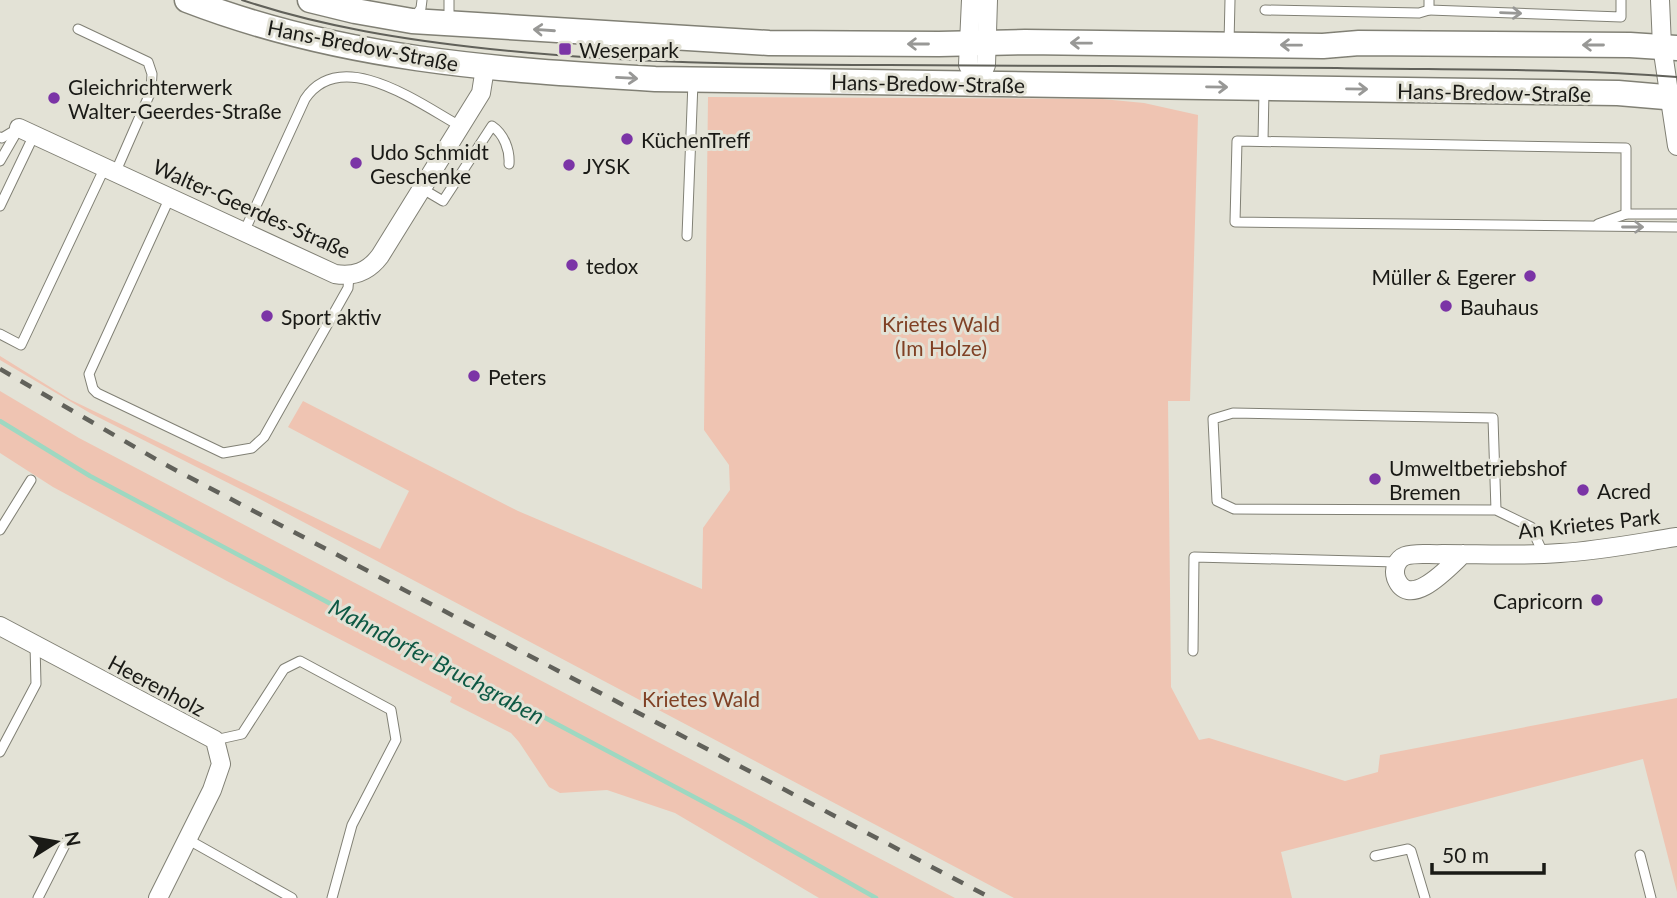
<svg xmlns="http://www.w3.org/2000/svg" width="1677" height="898" font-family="Lato,sans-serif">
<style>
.green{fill:#efc4b2}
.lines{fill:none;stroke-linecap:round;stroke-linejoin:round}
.stream{stroke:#9ed8c1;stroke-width:4.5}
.service-casing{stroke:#818075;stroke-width:11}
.minor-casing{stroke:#818075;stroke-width:20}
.secondary-casing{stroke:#818075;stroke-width:27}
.service{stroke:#fff;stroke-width:9}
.minor{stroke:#fff;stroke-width:18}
.secondary{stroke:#fff;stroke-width:24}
.tram{stroke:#61615a;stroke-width:2}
.rail{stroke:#61615a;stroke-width:4.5;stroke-dasharray:12 12;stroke-linecap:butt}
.oneway{stroke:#989896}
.poi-dot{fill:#7b34a6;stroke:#e3e2d6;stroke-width:2.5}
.labels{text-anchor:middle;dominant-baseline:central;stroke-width:6;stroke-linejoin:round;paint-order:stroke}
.street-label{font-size:21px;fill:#1a1a16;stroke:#e3e2d6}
.poi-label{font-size:21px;fill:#1a1a16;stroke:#e3e2d6;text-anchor:start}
.park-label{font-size:21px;fill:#804125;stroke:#e3e2d6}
.water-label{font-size:23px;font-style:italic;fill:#0e5944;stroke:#e3e2d6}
</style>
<rect width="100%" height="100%" fill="#e3e2d6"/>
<g class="green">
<path d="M708,97L1102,99L1144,103L1198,115L1190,401H1168L1171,687L1199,740L1209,738L1345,781L1378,772L1380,755L1677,698V892L1643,759L1281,852L1292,898H1014L256,497L90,413L0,360V356L71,400L380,549L409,491L288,427L303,401L518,511L702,589L703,528L730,490L729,465L704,430Z"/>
<path d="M0,391L79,438L955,898H819L675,813L607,790L560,793L549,787L519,742L511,733L450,702L452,697L227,581L53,487L0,453Z"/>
</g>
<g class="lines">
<path class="stream" d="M0,421L90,476L745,824L876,898"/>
<g class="service-casing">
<g id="service">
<path d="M1429,0V10L1621,17V0"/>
<path d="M1265,10L1419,13L1429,10"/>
<path d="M415,17L421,8L422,0"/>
<path d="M449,22V0"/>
<path d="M78,29L148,62L152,74L151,91L116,171"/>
<path d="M1229,43L1230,0"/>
<path d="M0,137L2,138L17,129"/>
<path d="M1263,141L1264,90"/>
<path d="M0,161L19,128"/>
<path d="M421,188L443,201L492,126C504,134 510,150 509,164"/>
<path d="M170,197L89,374L93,389L97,393L223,453L252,448L264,437L348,288L349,276"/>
<path d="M0,206L34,135"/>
<path d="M1626,214V148L1237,141L1235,222L1677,227"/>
<path d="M1598,224L1626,214H1677"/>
<path d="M244,232L305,99C341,45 420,104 460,126"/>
<path d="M687,236L693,82"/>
<path d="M0,334L21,345L105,167"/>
<path d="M1496,510L1493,418L1233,413L1213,419L1217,501L1234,509L1496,510L1531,527L1543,553"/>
<path d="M0,530L31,480"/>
<path d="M1193,651L1194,557L1397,562"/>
<path d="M215,740L242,734L284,669L300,661L391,710L396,740L352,825L332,898"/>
<path d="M0,752L36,684L35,645"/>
<path d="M187,839L292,898"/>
<path d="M1640,855L1651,898"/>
<path d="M1375,856L1408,849L1411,851L1425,898"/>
<path d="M38,898L67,841"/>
</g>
</g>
<g class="minor-casing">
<g id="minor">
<path d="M971,0L968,65L978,84"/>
<path d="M1660,0L1662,46L1677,146"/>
<path d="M978,84L986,65L988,0"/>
<path d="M19,128L335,274C354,277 368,272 380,256L481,93L485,68"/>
<path d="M1463,554C1450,566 1409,612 1396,578C1393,569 1397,559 1405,556C1416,552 1431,555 1443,554C1482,554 1521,556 1560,553C1599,551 1638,543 1677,537"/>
<path d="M0,626L215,740L221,764L212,790L158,898"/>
</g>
</g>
<g class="secondary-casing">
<g id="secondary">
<path d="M187,0C340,59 494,70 655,79L1618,93L1677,98"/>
<path d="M310,0L355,11L412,21L769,43L939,44L1025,42L1323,46L1359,43L1630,45L1677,48"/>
</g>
</g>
<use href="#service" class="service"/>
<use href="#minor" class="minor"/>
<use href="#secondary" class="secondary"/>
<path class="tram" d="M242,0C323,27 406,40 490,49C622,63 755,65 888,65C1038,65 1187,67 1337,68C1450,70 1564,68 1677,77"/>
<path class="rail" d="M0,369L166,465L991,898"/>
</g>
<defs><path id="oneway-shaft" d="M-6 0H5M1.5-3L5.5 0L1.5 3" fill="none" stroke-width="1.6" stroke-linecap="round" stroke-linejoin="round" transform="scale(1.75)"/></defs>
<g class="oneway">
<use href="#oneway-shaft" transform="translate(1511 13) rotate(2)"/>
<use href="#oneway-shaft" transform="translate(544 30) rotate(-176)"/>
<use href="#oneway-shaft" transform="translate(1081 43) rotate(-179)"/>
<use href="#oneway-shaft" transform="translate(918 44) rotate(-180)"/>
<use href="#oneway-shaft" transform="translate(1291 45) rotate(-179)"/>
<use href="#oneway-shaft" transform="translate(1593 45) rotate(-180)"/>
<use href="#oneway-shaft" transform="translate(627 78) rotate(3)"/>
<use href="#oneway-shaft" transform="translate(1217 87) rotate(1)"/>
<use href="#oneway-shaft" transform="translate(1357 89) rotate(1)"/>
<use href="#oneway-shaft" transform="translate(1633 227)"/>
</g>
<g class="poi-dot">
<rect x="558" y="42" width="14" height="14" rx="3.5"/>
<circle cx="54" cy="98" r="7"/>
<circle cx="627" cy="139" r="7"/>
<circle cx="356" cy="163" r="7"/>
<circle cx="569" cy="165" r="7"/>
<circle cx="572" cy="265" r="7"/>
<circle cx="1530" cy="276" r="7"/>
<circle cx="1446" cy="306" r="7"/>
<circle cx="267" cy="316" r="7"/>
<circle cx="474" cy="376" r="7"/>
<circle cx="1375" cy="479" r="7"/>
<circle cx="1583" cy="490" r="7"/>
<circle cx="1597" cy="600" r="7"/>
</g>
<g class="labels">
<g class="street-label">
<text transform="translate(363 45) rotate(11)">Hans-Bredow-Straße</text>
<text transform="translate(928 83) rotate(1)">Hans-Bredow-Straße</text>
<text transform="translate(1494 92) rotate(1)">Hans-Bredow-Straße</text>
<text transform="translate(252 208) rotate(24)">Walter-Geerdes-Straße</text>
<text transform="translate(1589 523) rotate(-6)">An Krietes Park</text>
<text transform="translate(157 685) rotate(28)">Heerenholz</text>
</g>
<g class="poi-label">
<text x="579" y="49">Weserpark</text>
<text x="68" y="86">Gleichrichterwerk<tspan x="68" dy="24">Walter-Geerdes-Straße</tspan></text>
<text x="641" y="139">KüchenTreff</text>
<text x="370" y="151">Udo Schmidt<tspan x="370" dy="24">Geschenke</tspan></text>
<text x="583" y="165">JYSK</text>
<text x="586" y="265">tedox</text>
<text x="1516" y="276" text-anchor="end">Müller &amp; Egerer</text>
<text x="1460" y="306">Bauhaus</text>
<text x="281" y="316">Sport aktiv</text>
<text x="488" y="376">Peters</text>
<text x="1389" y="467">Umweltbetriebshof<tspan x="1389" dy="24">Bremen</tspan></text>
<text x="1597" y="490">Acred</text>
<text x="1583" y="600" text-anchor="end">Capricorn</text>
</g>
<g class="park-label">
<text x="941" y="323">Krietes Wald<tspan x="941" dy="24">(Im Holze)</tspan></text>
<text x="701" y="698">Krietes Wald</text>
</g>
<g class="water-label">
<text transform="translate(437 661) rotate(28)">Mahndorfer Bruchgraben</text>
</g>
</g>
<g transform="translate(56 842) rotate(79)" stroke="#e3e2d6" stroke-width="5" paint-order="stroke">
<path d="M0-5L12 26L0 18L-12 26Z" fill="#1a1a16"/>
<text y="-10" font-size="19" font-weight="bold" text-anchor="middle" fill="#1a1a16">N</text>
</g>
<path d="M1432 863v10h112v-10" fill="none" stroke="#1a1a16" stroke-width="3.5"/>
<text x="1442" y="863" font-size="21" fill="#1a1a16" stroke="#e3e2d6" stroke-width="5" paint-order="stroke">50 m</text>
</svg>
